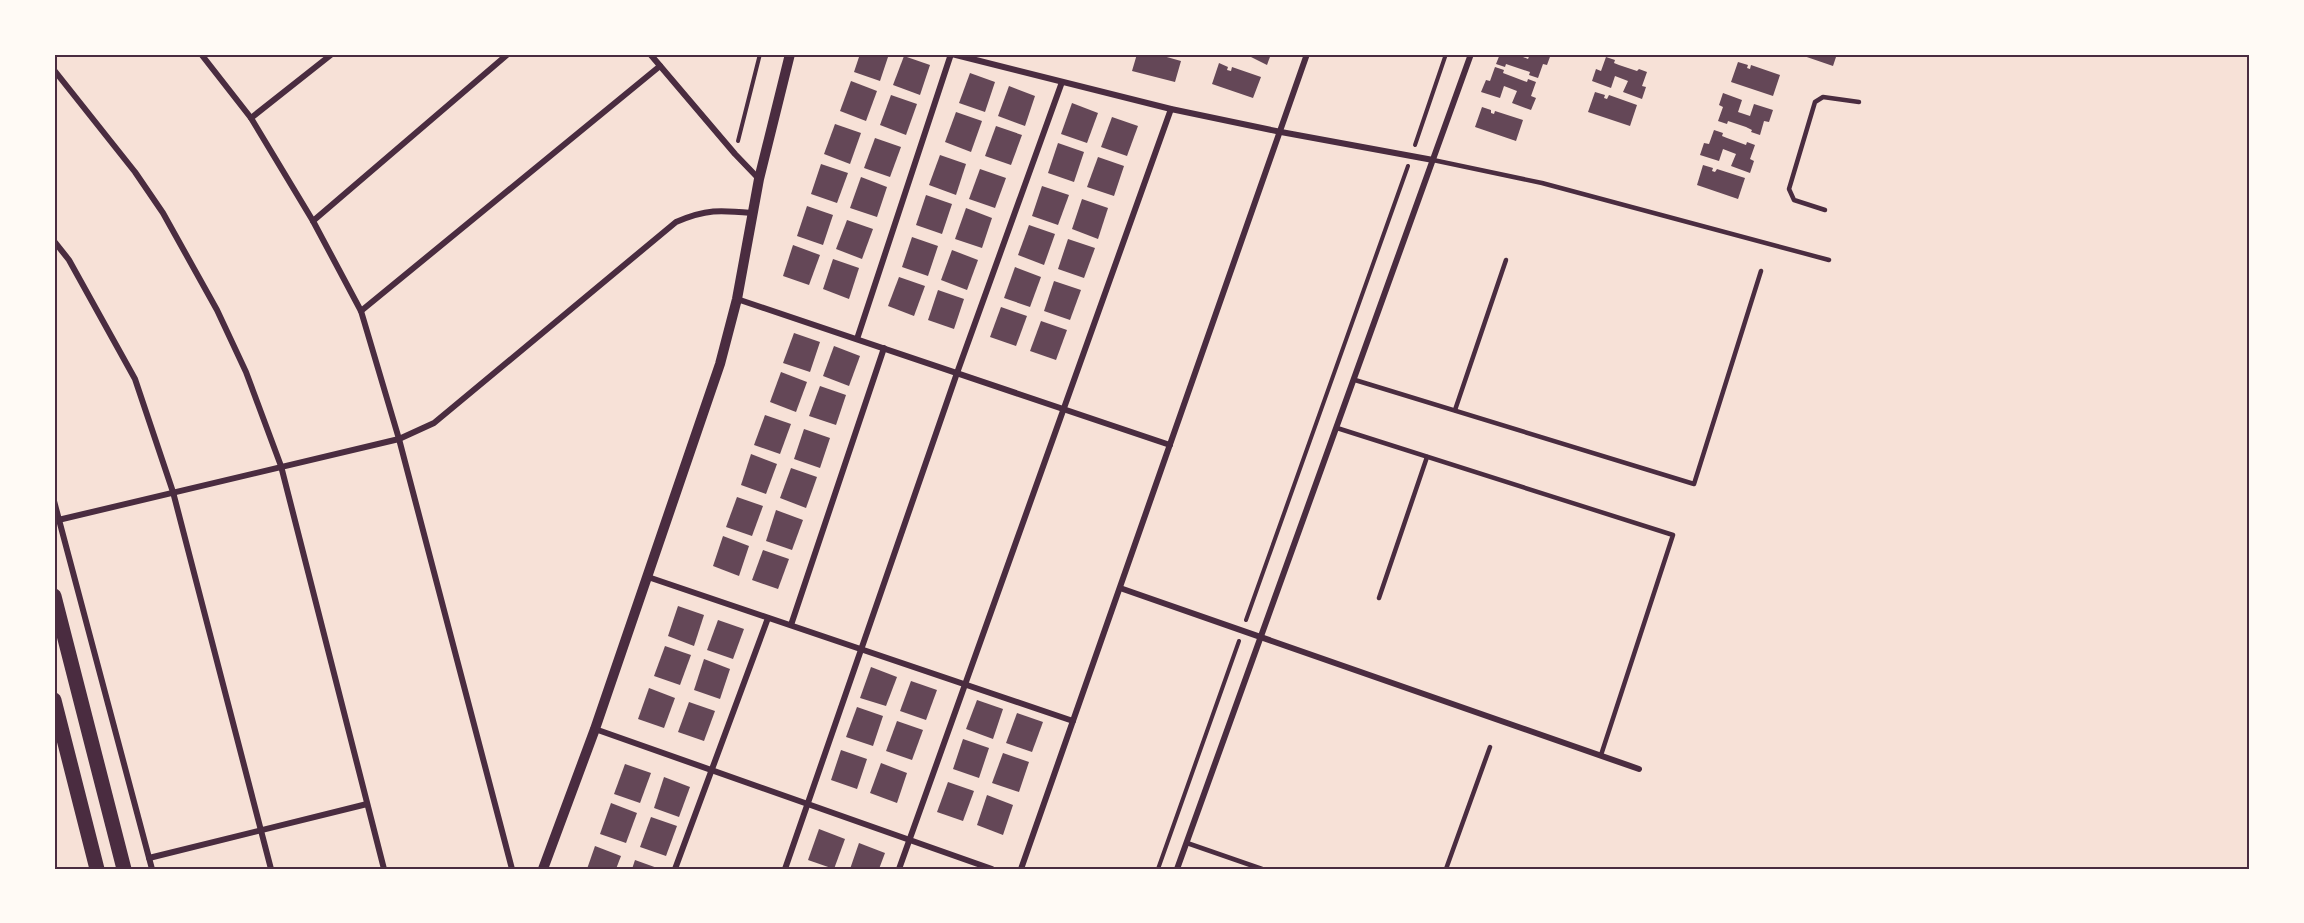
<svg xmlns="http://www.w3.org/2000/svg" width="2304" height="923" font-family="'Crimson Pro',serif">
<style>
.building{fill:#644757}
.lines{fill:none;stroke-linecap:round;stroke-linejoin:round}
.path{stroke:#4a2c40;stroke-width:4}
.service{stroke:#4a2c40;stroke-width:4.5}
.minor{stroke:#4a2c40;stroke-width:6}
.tertiary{stroke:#4a2c40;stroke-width:10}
.primary{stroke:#4a2c40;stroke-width:15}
.neatline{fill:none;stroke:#4a2c40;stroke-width:2}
</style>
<rect width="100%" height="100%" fill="#f7e1d7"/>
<g class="building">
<path d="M860,54H889L880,81L854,72Z"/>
<path d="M1137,54H1148L1147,56L1150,57L1151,54H1156L1181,61L1175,82L1132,71Z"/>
<path d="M1245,54H1271L1267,65Z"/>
<path d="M1500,54H1516L1528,59L1530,54H1551L1547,65L1543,64L1538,78L1529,75L1530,72L1506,64L1505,67L1496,64Z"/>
<path d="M1798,54H1837L1833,66Z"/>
<path d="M904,56L930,65L920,95L893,85Z"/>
<path d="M1606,57L1615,60L1614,63L1619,65L1637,71L1639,69L1647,72L1642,86L1646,87L1642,99L1623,92L1628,81L1615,76L1611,88L1592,81L1596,69L1601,71Z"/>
<path d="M1738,62L1748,65L1747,68L1750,69L1751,65L1780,75L1773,96L1731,82Z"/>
<path d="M1219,63L1228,67L1227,70L1231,71L1232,67L1261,77L1253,98L1212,84Z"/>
<path d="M1495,67L1504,70L1503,73L1527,82L1528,79L1536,82L1531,96L1536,98L1531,110L1512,103L1517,91L1504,86L1500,98L1481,92L1486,80L1490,81Z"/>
<path d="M970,73L995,82L985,112L959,103Z"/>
<path d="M851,81L877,91L866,121L840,111Z"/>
<path d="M1009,86L1035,96L1025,126L998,116Z"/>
<path d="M1595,92L1605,95L1604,98L1607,99L1609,95L1637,105L1630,126L1588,112Z"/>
<path d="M1723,93L1742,100L1738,112L1750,116L1754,104L1773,110L1769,122L1764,121L1760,135L1751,132L1752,130L1746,127L1728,121L1727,124L1718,121L1723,107L1719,105Z"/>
<path d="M891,95L917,104L906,135L880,125Z"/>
<path d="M1072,103L1098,113L1087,143L1061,134Z"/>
<path d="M1482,107L1491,110V113L1494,114L1495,111L1523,120L1516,141L1475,127Z"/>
<path d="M956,112L982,121L971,152L945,142Z"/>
<path d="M1112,117L1138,126L1127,156L1101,147Z"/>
<path d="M835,124L861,133L850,164L824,154Z"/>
<path d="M996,126L1022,135L1011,165L985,156Z"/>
<path d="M1714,130L1723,133L1722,136L1727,138L1746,145L1747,142L1755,145L1750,159L1754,161L1750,173L1731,166L1736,154L1723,149L1719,161L1700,155L1704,143L1709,144Z"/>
<path d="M875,138L901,147L890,177L864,168Z"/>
<path d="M1058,143L1084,152L1074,182L1048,173Z"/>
<path d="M940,155L966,164L956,195L929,185Z"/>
<path d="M1098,157L1124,166L1114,196L1087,187Z"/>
<path d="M821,164L848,173L837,203L811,194Z"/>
<path d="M1703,165L1713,168L1712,171L1715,172L1717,169L1745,178L1738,199L1697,185Z"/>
<path d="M980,169L1006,178L995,208L969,199Z"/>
<path d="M861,177L887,187L877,217L850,208Z"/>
<path d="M1042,186L1069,195L1058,225L1032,216Z"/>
<path d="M926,195L952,204L942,234L916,225Z"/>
<path d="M1082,199L1108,208L1098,239L1072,229Z"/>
<path d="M807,206L833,215L823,245L797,236Z"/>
<path d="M966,208L992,218L982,248L955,239Z"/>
<path d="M847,220L873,229L862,259L836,249Z"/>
<path d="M1029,225L1055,234L1044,265L1018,255Z"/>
<path d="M912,237L938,246L928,276L902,267Z"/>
<path d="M1068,239L1095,248L1084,278L1058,269Z"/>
<path d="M793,245L820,255L809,285L783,276Z"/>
<path d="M952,250L978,260L967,290L941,280Z"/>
<path d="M833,259L859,268L849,299L823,289Z"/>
<path d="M1015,267L1041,277L1030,307L1004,298Z"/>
<path d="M899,277L925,286L914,316L888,306Z"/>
<path d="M1054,281L1081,290L1070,320L1044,311Z"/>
<path d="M938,290L964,299L954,329L928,320Z"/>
<path d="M1001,307L1027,316L1016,346L990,337Z"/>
<path d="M1041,321L1067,330L1056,360L1030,351Z"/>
<path d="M794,333L820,342L810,372L783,363Z"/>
<path d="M834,346L860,356L849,386L823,376Z"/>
<path d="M781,372L807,382L796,412L770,402Z"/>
<path d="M820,386L846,395L836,425L809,416Z"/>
<path d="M765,415L791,424L780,454L754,445Z"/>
<path d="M804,429L830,438L820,468L794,459Z"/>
<path d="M751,454L777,464L766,494L741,485Z"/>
<path d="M791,468L817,477L806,508L780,498Z"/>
<path d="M737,497L763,506L752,536L726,527Z"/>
<path d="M776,510L803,520L792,550L766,541Z"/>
<path d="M723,536L749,546L739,576L713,566Z"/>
<path d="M763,550L789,559L778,589L752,580Z"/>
<path d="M678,606L704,615L694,646L668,636Z"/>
<path d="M718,620L744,629L733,659L707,650Z"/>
<path d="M665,646L691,655L680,685L654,676Z"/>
<path d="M704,659L730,669L720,699L694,690Z"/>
<path d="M871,667L897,677L886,706L860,698Z"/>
<path d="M911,681L937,690L926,720L900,711Z"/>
<path d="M649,688L675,698L664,728L638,719Z"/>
<path d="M977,700L1003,709L993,739L966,729Z"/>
<path d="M689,702L715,711L704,741L678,732Z"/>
<path d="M857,707L883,716L873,746L846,737Z"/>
<path d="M1017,713L1043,722L1032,752L1006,743Z"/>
<path d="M897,721L923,730L912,760L886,751Z"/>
<path d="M963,739L989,748L979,778L953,769Z"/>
<path d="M841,750L867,759L857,789L831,780Z"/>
<path d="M1003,753L1029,762L1019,792L992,783Z"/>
<path d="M881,763L907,773L897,803L870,793Z"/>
<path d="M625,764L651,773L640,803L614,794Z"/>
<path d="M664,777L690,787L679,817L654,808Z"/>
<path d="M948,782L974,791L963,821L937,812Z"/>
<path d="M987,795L1013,805L1003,835L977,825Z"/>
<path d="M611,803L637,813L626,843L600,834Z"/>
<path d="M651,817L677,826L666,856L640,847Z"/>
<path d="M819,829L845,839L834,869L808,860Z"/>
<path d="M859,843L885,853L879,869H850Z"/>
<path d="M595,846L621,856L616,869H587Z"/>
<path d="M635,860L660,869H632Z"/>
</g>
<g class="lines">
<g class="path">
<path d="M738,141L760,54"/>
<path d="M1415,145L1446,54"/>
<path d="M1246,620L1408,166"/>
<path d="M1158,869L1239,641"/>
</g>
<g class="service">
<path d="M1433,160L1542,183L1829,260"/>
<path d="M1825,210L1794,200L1789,189L1815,102L1823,97L1859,102"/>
<path d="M1355,380L1694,484L1761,271"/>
<path d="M1455,410L1506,260"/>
<path d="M1337,428L1673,535L1601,755"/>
<path d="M1379,598L1427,457"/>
<path d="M1187,843L1262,869"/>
<path d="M1446,869L1490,747"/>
</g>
<g class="minor">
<path d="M201,54L251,118L313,221L361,311L399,439L512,869"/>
<path d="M650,54L735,154L759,179"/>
<path d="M952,54L1171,109L1281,132L1433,160"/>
<path d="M54,70L135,172L163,213L217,310L246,372L281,466L384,869"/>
<path d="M251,118L332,54"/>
<path d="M313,221L508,54"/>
<path d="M54,241L69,260L135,379L173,492L271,869"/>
<path d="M737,299L1170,445"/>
<path d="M361,311L660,66"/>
<path d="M857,339L951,54"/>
<path d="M54,501L152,869"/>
<path d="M54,521L399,439L434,423L676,222C706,209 720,210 752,213"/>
<path d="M648,577L1073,721"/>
<path d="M1120,588L1639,769"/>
<path d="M791,625L884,348"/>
<path d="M595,729L992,869"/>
<path d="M149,858L367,804"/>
<path d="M675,869L768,618"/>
<path d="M785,869L957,373L1062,82"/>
<path d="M899,869L1171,109"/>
<path d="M1021,869L1307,54"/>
<path d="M1177,869L1471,54"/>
</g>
<path class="tertiary" d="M543,869L595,729L720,364L737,299L759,179L790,54"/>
<g class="primary">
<path d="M54,596L124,869"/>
<path d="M54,700L97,869"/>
</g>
</g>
<rect width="2304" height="923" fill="none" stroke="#fffaf5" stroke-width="111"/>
<rect x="56" y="56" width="2192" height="812" class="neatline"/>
</svg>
